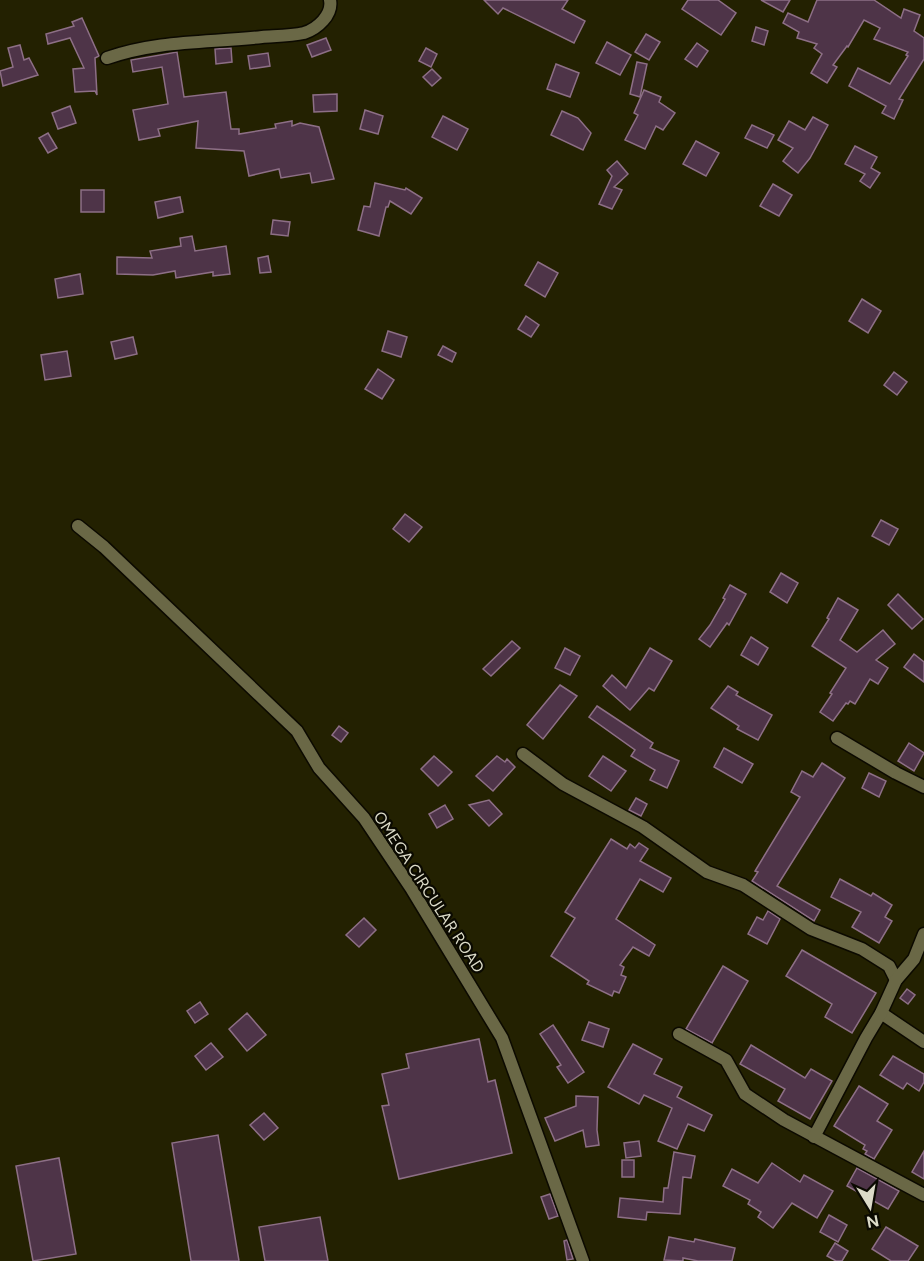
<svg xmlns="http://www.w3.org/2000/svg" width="924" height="1261" font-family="Figtree,sans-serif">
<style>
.building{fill:#4e3448;stroke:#8d6f86;stroke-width:1.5}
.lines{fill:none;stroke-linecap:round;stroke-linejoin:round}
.minor-casing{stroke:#0c0a00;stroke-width:15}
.minor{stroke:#6a6846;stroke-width:12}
.labels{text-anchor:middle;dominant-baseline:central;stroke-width:4.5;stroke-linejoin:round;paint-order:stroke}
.street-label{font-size:16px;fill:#dcdbc8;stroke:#0b0a01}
</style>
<rect width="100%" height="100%" fill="#232101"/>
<g class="building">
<path d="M484,0H568L562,9L585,21L574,43L503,8L498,14Z"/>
<path d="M688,0H718L736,13L721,35L682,9Z"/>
<path d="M761,0H790L783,12Z"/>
<path d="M817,0H874L901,18L904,9L920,15L914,31L924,38V59L899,99L903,100L894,119L882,113L886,106L849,86L858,68L890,84L908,56L906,55L908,52L874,39L880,28L864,20L848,47L847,46L833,65L837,67L827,83L811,73L822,54L814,48L817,44L797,38L799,32L783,23L788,13L808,22Z"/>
<path d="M82,18L99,56L95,58L97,95L95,91L75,92L73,69L84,68L70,38L48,44L46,34L74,26L72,22Z"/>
<path d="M756,27L768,31L764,45L752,41Z"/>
<path d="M646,34L660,42L649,60L635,52Z"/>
<path d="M326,38L331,50L312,57L307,45Z"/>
<path d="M607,42L631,55L620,75L596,63Z"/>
<path d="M697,43L708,51L697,67L685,59Z"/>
<path d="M20,45L24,60L29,58L38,75L3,86L0,71L13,67L8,48Z"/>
<path d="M231,48L232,62L216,64L215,49Z"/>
<path d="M426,48L437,54L431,67L419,61Z"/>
<path d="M177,52L184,97L226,92L231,129H239V134L276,128L275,124L292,121V126L300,123L319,127L334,179L312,183L310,173L281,178L279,169L249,176L244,151L196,148L198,121L158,129L160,136L139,140L133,110L168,104L162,67L133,72L131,60Z"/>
<path d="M268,53L270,66L250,69L248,56Z"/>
<path d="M637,62L647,64L640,97L630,94Z"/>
<path d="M556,64L579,73L570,97L547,89Z"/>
<path d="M432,69L441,78L432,86L423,77Z"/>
<path d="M644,90L661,97L659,102L675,113L663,130L656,126L645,149L625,140L638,115L634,113Z"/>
<path d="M337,94V111L314,112L313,95Z"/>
<path d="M70,106L76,123L58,129L52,113Z"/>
<path d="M365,110L383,116L378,134L360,129Z"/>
<path d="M562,111L578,118L591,133L583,150L551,135Z"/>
<path d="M443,116L468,129L457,150L432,137Z"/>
<path d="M813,117L828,125L810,158L798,173L783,161L793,148L778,140L789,121L805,130Z"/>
<path d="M752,125L774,135L767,148L745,138Z"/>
<path d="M48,133L57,148L48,153L39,138Z"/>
<path d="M696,141L719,153L706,176L683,164Z"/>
<path d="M855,146L877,157L871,168L880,173L870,188L860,181L865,174L845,164Z"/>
<path d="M617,161L628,174L614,187L622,190L612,209L599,204L612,176L607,170Z"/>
<path d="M375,183L405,190L406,188L422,198L411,214L390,201L388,207H386L379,236L358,230L364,206L370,207Z"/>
<path d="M773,184L792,195L779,216L760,206Z"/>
<rect x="81" y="190" width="23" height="22"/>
<path d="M180,197L183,212L158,218L155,202Z"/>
<path d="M273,220L290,222L288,236L271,234Z"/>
<path d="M192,236L195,251L226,246L230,274L213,276V272L176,278L175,271L153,275L117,274V257L152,258L150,251L181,246L180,238Z"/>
<path d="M268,256L271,272L260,273L258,258Z"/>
<path d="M538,262L558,273L545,297L525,285Z"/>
<path d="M80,274L83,294L58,298L55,279Z"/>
<path d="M862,299L881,311L868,333L849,321Z"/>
<path d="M526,316L539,325L531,337L518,329Z"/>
<path d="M388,331L407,337L401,357L382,351Z"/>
<path d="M133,337L137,354L115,359L111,342Z"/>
<path d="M443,346L456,353L452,362L438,355Z"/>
<path d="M67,351L71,376L45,380L41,355Z"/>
<path d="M378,369L394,380L382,399L365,389Z"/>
<path d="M894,372L907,382L897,395L884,385Z"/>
<path d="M405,514L422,527L409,542L393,529Z"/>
<path d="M881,520L898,529L889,545L872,536Z"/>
<path d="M781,573L798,583L787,603L770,592Z"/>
<path d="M730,585L746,594L729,625L727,623L710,647L699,639L710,625L725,599L723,598Z"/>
<path d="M898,594L923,619L912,629L888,605Z"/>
<path d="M838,598L858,610L840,640L857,652L883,630L895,644L876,660L888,668L878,684L870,679L855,704L850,701L848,704L846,703L833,721L820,712L832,694L830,693L846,668L812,646L829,619L827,618Z"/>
<path d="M751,637L768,648L758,665L741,655Z"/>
<path d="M512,641L520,648L491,676L483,669Z"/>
<path d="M565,648L580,656L570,675L555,668Z"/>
<path d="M650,648L672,661L654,691L649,688L630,710L603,686L612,675L626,688Z"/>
<path d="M914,654L924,662V682L904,667Z"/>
<path d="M560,685L577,696L543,739L527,725Z"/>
<path d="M728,686L738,692L736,695L772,715L758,740L737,729L739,726L711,708Z"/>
<path d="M597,706L653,743L650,748L679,761L667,788L650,780L655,770L631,756L635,750L589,717Z"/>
<path d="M339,726L348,733L341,742L332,735Z"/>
<path d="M909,743L924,753L914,771L898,761Z"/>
<path d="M724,748L753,764L742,783L714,767Z"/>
<path d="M434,756L452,772L438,786L421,769Z"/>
<path d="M497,756L505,762L507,759L515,767L493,791L476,776Z"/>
<path d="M603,756L626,771L611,791L589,776Z"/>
<path d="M822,763L845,778L777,886L820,910L814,921L752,881L758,872L755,871L800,797L791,792L802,771L813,777Z"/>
<path d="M869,773L886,781L879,797L862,788Z"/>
<path d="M636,798L647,804L641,816L629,810Z"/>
<path d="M489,800L502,814L489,826L469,805Z"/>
<path d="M445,805L453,819L437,828L429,814Z"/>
<path d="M611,839L627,849L630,844L635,848L639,843L648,849L640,861L671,878L663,892L640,879L616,919L655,945L649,956L633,947L620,965L624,967L621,975L626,977L619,993L614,991L612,996L587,984L589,981L551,956L575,918L565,912Z"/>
<path d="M840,879L871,896L873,893L892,905L885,917L892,921L879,943L852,927L861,912L831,897Z"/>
<path d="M768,911L780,919L767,944L748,934L757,917L763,920Z"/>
<path d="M364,918L376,930L359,947L346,935Z"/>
<path d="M802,950L876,993L852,1033L825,1017L832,1004L786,976Z"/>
<path d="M723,966L748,981L712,1043L686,1029Z"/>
<path d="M907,989L915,995L908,1004L900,998Z"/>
<path d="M200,1002L208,1014L195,1023L187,1011Z"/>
<path d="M247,1013L266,1035L247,1051L229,1029Z"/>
<path d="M589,1022L609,1029L603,1047L582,1040Z"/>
<path d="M553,1025L584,1072L568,1083L557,1067L561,1065L540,1034Z"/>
<path d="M479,1039L488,1082L495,1080L512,1153L399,1179L382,1106L389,1105L382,1074L409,1068L406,1054Z"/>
<path d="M211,1043L223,1057L206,1070L195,1056Z"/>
<path d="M633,1044L662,1059L654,1074L682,1087L677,1097L712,1115L704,1131L688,1124L677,1149L658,1141L672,1108L644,1095L639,1104L608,1087Z"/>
<path d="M751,1045L805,1078L811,1069L832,1081L810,1119L778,1101L785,1089L740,1064Z"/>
<path d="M893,1056L924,1074V1082L919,1091L907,1083L903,1089L880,1075Z"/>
<path d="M859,1086L888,1104L877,1121L892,1130L874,1159L865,1154L867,1151L863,1149L865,1145L834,1126Z"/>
<path d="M576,1096L598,1097L597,1130L599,1145L586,1147L583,1130L555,1141L545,1118L576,1106Z"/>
<path d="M264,1113L278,1128L264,1140L250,1125Z"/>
<path d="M218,1135L239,1261H191L172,1143Z"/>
<path d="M639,1141L641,1156L626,1158L624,1143Z"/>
<path d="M924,1151V1179L912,1172Z"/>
<path d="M674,1152L695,1156L691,1178L683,1177L680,1214L647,1212L646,1220L618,1217L620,1198L663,1202L664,1188H668Z"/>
<path d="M59,1158L76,1254L33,1261L16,1166Z"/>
<rect x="622" y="1160" width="12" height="17"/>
<path d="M772,1163L800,1182L804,1175L833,1191L817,1218L792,1203L773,1228L758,1217L761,1212L748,1204L750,1200L723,1186L732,1169L758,1183Z"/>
<path d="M857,1168L899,1191L888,1209L847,1186Z"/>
<path d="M550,1194L558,1216L549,1219L541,1197Z"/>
<path d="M829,1215L847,1225L838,1242L820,1232Z"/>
<path d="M320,1217L328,1261H265L259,1227Z"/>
<path d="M886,1227L918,1246L908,1261H891L872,1249Z"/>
<path d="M669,1237L694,1242L695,1239L735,1248L732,1261H698L683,1258V1261L664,1260Z"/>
<path d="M567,1240L573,1259L567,1260L564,1241Z"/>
<path d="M835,1243L848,1251L842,1261H836L827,1256Z"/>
</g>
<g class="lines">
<g class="minor-casing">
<g id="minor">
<path d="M107,58C159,40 209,43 262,37C275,36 291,36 304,33C317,29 333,15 330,0"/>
<path d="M78,526L104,547L297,731L319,768L364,818L411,888L502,1038L583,1261"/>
<path d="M837,738L896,773L924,787"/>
<path d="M523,754L563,784L643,827L707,872L743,885L811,929L862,949L889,966L896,980"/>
<path d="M881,1013L924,1042"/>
<path d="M679,1034L726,1060L745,1094L784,1120L924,1195"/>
<path d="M814,1137L866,1038L881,1013L896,980L914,959L924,934"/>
</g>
</g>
<use href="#minor" class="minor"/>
</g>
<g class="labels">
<g class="street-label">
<text transform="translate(429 892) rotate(57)">OMEGA CIRCULAR ROAD</text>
</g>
</g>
<g transform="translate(870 1207) rotate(169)" stroke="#0b0a01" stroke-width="4.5" paint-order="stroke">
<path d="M0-4.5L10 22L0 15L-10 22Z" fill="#dcdbc8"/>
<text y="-9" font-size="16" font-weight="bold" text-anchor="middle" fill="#dcdbc8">N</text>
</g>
</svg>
